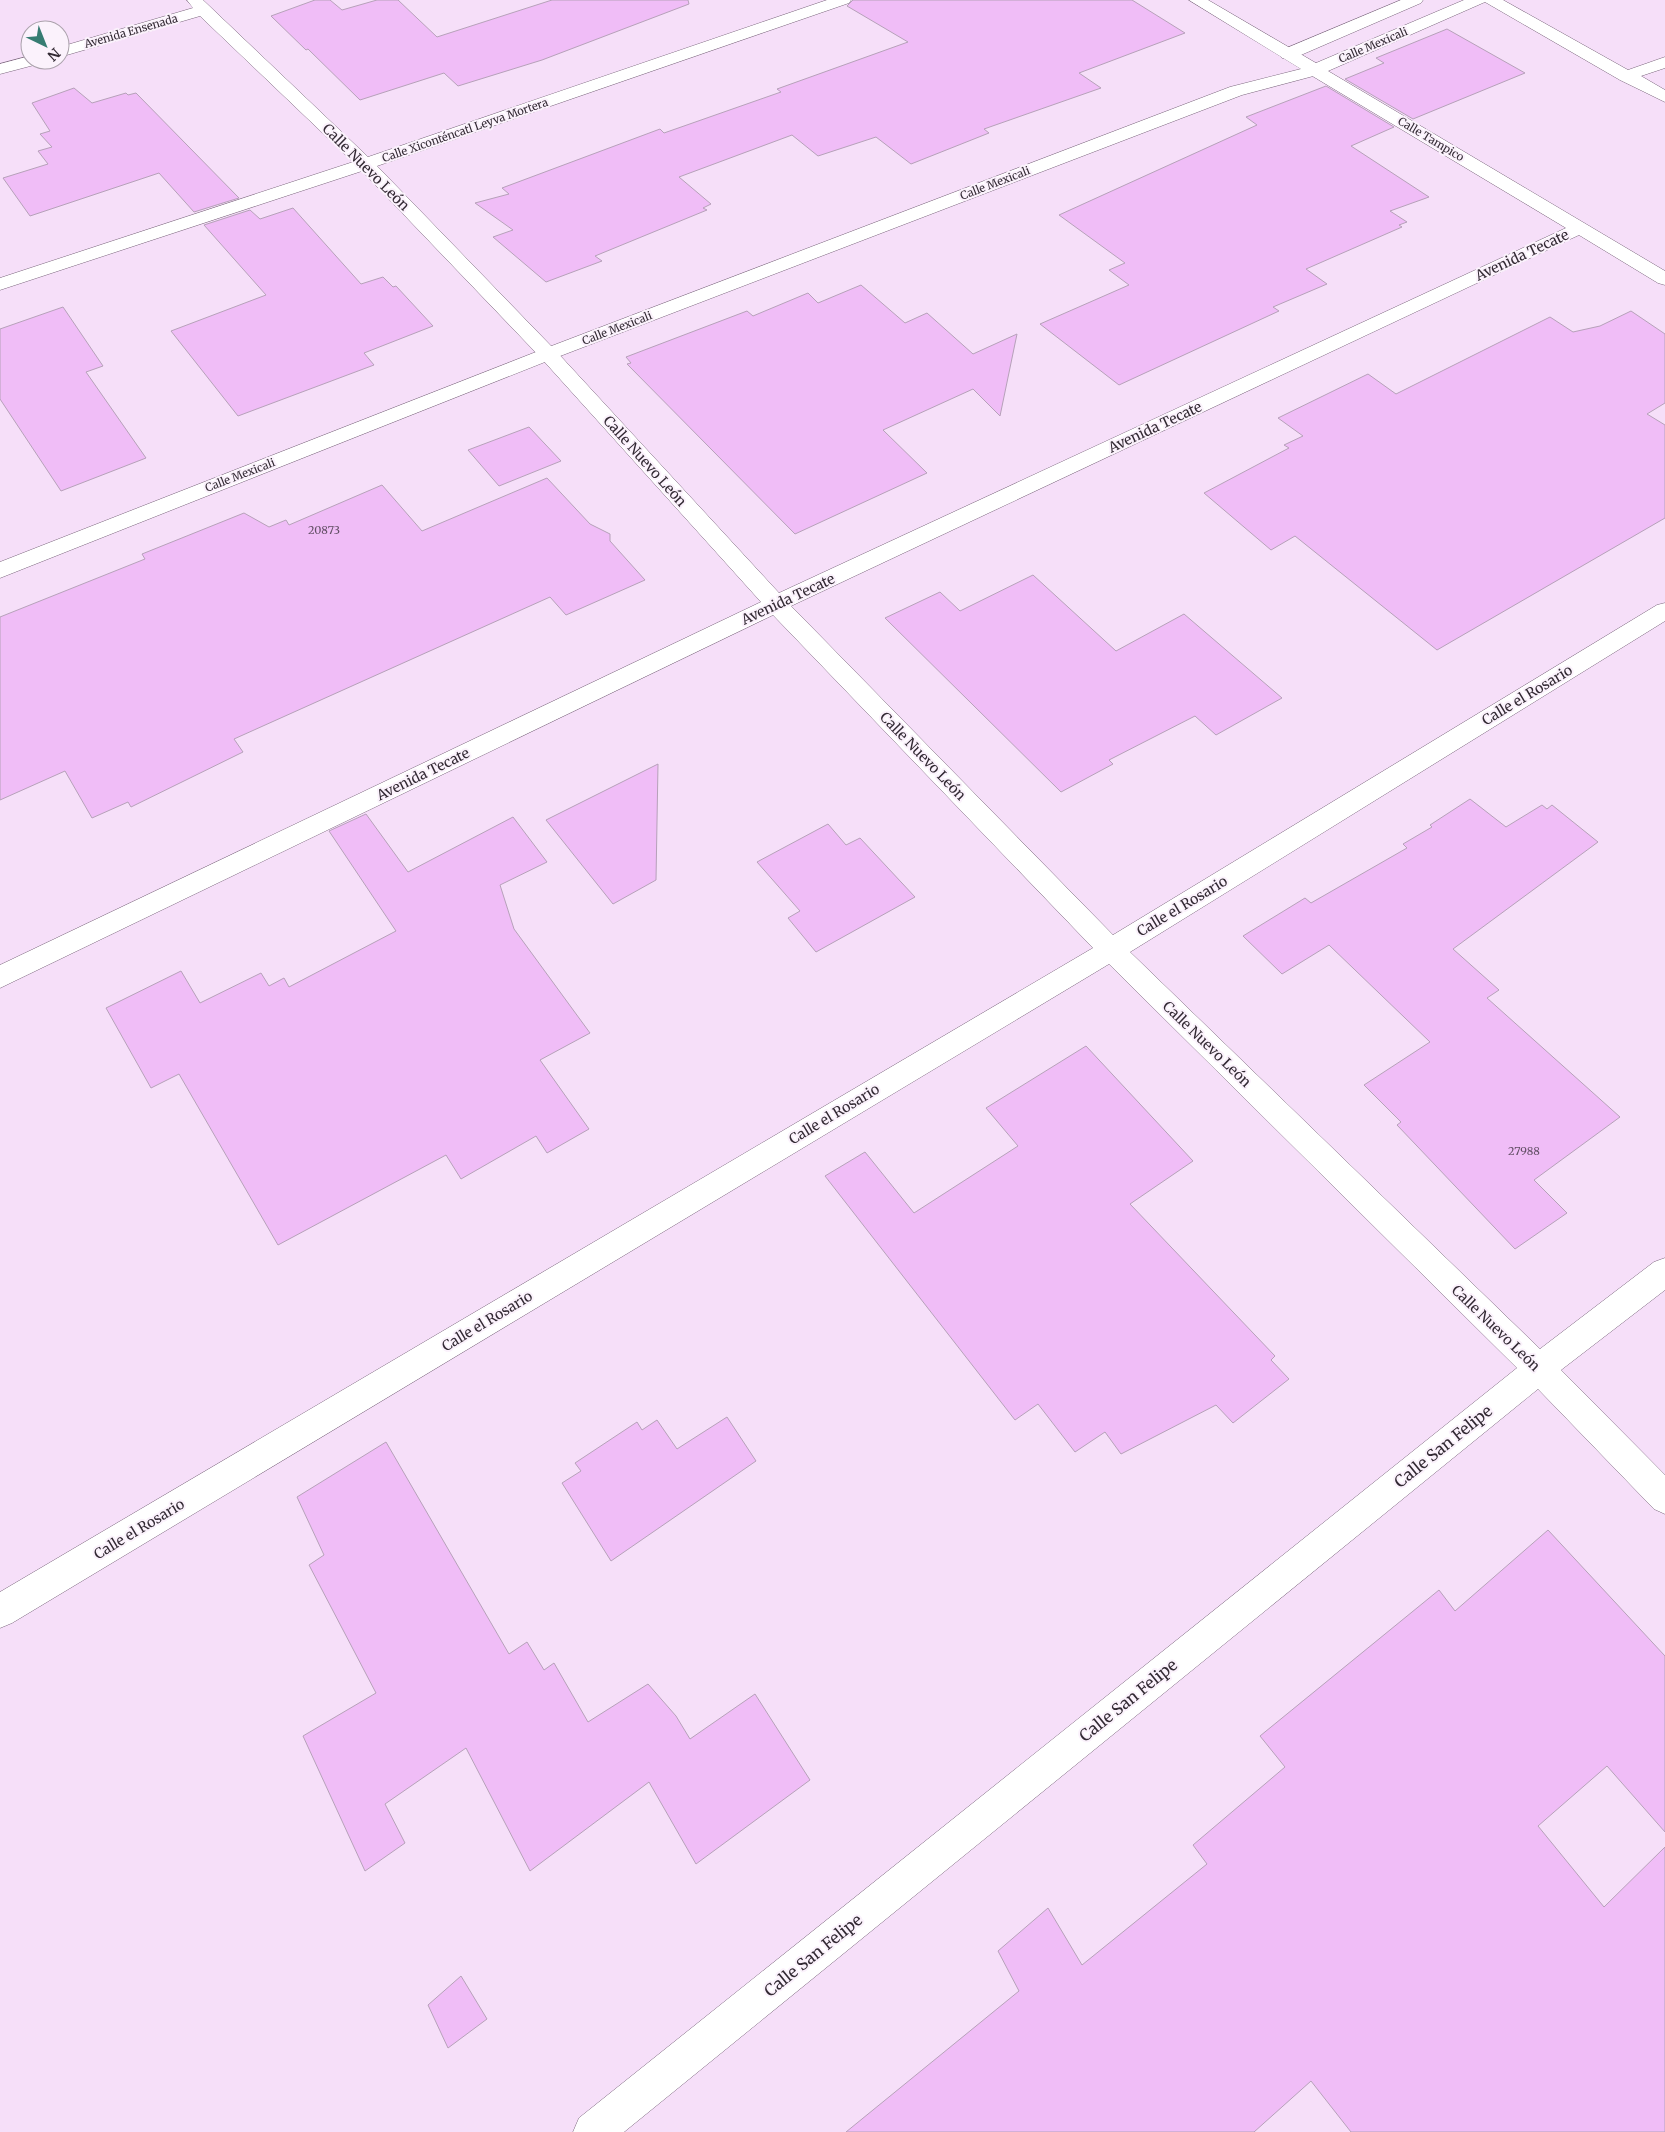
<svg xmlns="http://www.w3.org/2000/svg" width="1665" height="2132" font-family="Merriweather,serif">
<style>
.building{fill:#f0bdf7;stroke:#b6a1b9}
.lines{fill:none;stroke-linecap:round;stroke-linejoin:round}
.street-casing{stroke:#7a667c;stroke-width:1}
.secondary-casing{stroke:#7a667c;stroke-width:1}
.street{fill:#fff;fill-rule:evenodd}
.secondary{fill:#fff;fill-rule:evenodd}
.labels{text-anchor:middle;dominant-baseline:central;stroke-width:4;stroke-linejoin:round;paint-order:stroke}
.far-street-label{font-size:11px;fill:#332a34;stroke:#fbf2fc}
.number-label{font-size:11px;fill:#624f65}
.street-label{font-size:14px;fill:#332a34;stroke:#fbf2fc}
.near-street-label{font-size:16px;fill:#332a34;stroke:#fbf2fc}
</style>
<rect width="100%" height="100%" fill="#f6dff9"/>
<g class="building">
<path d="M315,0H330L342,10L377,0H398L437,37L552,0H688L689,4L542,60L458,86L444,73L360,100L308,49L306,50L271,16Z"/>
<path d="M853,0H1132L1185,33L1079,73L1101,88L984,129L989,133L911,164L876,137L818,156L792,135L679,177L711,204L703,208L707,210L595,256L602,261L546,282L493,237L513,230L475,203L509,194L502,188L660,129L664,133L781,92L777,89L908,42L847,6Z"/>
<path d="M1447,29L1525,73L1413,119L1345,79L1384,63L1376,58Z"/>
<path d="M1326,86L1394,127L1351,146L1429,197L1390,211L1407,222L1399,225L1402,227L1306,269L1327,284L1273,307L1279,311L1119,385L1040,324L1129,285L1109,270L1125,263L1059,215L1257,125L1246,117Z"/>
<path d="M74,88L92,103L126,93L128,95L136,93L239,198L194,212L159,173L30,216L3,178L48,164L38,151L52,147L40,134L50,131L32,103Z"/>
<path d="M293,208L361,284L383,277L393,287L396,286L433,326L364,353L374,365L238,416L171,331L266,295L204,225L250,210L260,219Z"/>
<path d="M861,285L905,323L927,313L973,354L1017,334L1000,416L973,389L883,430L927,473L795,534L627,364L631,363L626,357L747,311L753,316L808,293L818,303Z"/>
<path d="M63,307L103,366L86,372L146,458L61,491L0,399V329Z"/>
<path d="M1631,311L1665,334V403L1647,414L1665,425V518L1437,650L1295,536L1271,550L1204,493L1289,448L1284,445L1303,436L1278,418L1368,374L1396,394L1550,317L1573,332L1600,326Z"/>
<path d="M529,427L561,461L499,486L468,450Z"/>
<path d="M547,478L590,524L610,534V541L645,580L566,615L550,597L234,739L243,752L131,807L128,802L92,818L65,771L0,800V617L145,559L142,554L244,513L269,527L286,520L289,525L382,485L422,531Z"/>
<path d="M1033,575L1116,651L1184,614L1282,698L1216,735L1195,716L1109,760L1113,764L1061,792L885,618L940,592L960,611Z"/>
<path d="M658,764L656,880L613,904L546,820Z"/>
<path d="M1470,799L1506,827L1542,805L1547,809L1552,805L1598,842L1453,949L1499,990L1487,998L1620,1117L1534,1180L1567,1213L1515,1249L1397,1125L1401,1122L1364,1085L1430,1042L1329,945L1282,974L1243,936L1305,898L1311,903L1407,848L1403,844L1432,827L1430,825Z"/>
<path d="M366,814L408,872L513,817L547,862L500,885L514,929L590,1033L540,1060L589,1129L547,1153L536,1136L461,1179L446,1155L278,1245L179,1074L151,1088L106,1008L181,971L200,1003L261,973L269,986L284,978L289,987L396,931L329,831Z"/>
<path d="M828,824L846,845L860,838L915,897L816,952L788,918L800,911L757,862Z"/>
<path d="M1086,1046L1193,1161L1130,1204L1275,1356L1271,1360L1289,1379L1233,1423L1216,1405L1121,1454L1105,1432L1075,1452L1038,1404L1015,1420L825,1176L865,1152L914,1213L1018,1146L986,1108Z"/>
<path d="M727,1417L756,1461L611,1561L562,1483L581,1471L575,1463L637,1422L642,1430L657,1420L677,1449Z"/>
<path d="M386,1442L509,1654L527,1642L544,1670L554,1663L588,1722L648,1684L676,1716L690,1739L755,1694L810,1780L696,1864L649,1782L530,1871L466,1748L385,1804L405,1843L365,1871L303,1736L376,1693L309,1565L324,1555L297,1497Z"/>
<path d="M1548,1530L1665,1656V1832L1607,1766L1538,1826L1604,1907L1665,1847V2132H1351L1311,2081L1254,2132H846L1019,1991L998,1951L1048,1908L1082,1965L1207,1864L1193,1845L1285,1767L1260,1736L1439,1590L1455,1611Z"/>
<path d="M461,1976L487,2019L448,2048L428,2005Z"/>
</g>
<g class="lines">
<g class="street-casing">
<g id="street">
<path d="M187,0H203L368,157L827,0H851L849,3L377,166L555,350L779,593L1566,228L1309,74L1307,70L1309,66L1464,0H1503L1628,70L1665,57V68L1641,76L1665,90V102L1620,80L1485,2L1328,71L1665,271V285L1658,283L1579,235L791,606L1113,935L1657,605L1665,603V621L1130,952L1540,1349L1654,1262L1665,1258V1290L1561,1370L1665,1475V1514L1654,1509L1538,1389L624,2132H573L579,2118L1517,1368L1109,964L12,1623L0,1628V1592L1093,948L773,615L0,988V965L761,602L541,358L362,171L0,290V278L353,162L200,16L60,57V47L193,8Z"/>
<path d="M1401,0H1423L1421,3L1294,58H1282L1280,54L1282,50Z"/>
<path d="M30,56V60H40L38,64L0,74V64Z"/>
</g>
</g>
<g class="secondary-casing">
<path id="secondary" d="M1189,0H1208L1321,66L1323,70L1321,74L1242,95L555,358L0,578V562L541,350L1230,87L1301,69Z"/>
</g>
<use href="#street" class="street"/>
<use href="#secondary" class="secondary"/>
</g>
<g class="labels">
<g class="far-street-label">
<text transform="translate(131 31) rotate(-16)">Avenida Ensenada</text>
<text transform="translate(1373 45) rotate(-23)">Calle Mexicali</text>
<text transform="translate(465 130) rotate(-19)">Calle Xiconténcatl Leyva Mortera</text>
<text transform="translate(1431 139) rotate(31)">Calle Tampico</text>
<text transform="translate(995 183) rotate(-21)">Calle Mexicali</text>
<text transform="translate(617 328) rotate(-21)">Calle Mexicali</text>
<text transform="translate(240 475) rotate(-21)">Calle Mexicali</text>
</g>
<g class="number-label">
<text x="324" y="530">20873</text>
<text x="1524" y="1151">27988</text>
</g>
<g class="street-label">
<text transform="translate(366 167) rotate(45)">Calle Nuevo León</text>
<text transform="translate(1522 255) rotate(-25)">Avenida Tecate</text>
<text transform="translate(1155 427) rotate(-25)">Avenida Tecate</text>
<text transform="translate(645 461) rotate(48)">Calle Nuevo León</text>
<text transform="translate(788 599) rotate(-25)">Avenida Tecate</text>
<text transform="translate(1527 695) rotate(-31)">Calle el Rosario</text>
<text transform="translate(923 756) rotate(46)">Calle Nuevo León</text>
<text transform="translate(423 774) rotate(-26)">Avenida Tecate</text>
<text transform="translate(1182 906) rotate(-31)">Calle el Rosario</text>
<text transform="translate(1207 1044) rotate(44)">Calle Nuevo León</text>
<text transform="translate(834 1114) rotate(-31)">Calle el Rosario</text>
<text transform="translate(487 1321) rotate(-31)">Calle el Rosario</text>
<text transform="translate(1496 1328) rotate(44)">Calle Nuevo León</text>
<text transform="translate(139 1529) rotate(-31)">Calle el Rosario</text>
</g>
<g class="near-street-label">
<text transform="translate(1443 1446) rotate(-39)">Calle San Felipe</text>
<text transform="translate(1128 1700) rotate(-39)">Calle San Felipe</text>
<text transform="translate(813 1955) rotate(-39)">Calle San Felipe</text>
</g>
</g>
<g transform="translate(45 45) rotate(137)"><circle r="24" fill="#fbf2fc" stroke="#aba2ac"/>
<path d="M0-4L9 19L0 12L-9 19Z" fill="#367c72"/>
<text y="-8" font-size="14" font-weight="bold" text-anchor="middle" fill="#332a34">N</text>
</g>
</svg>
